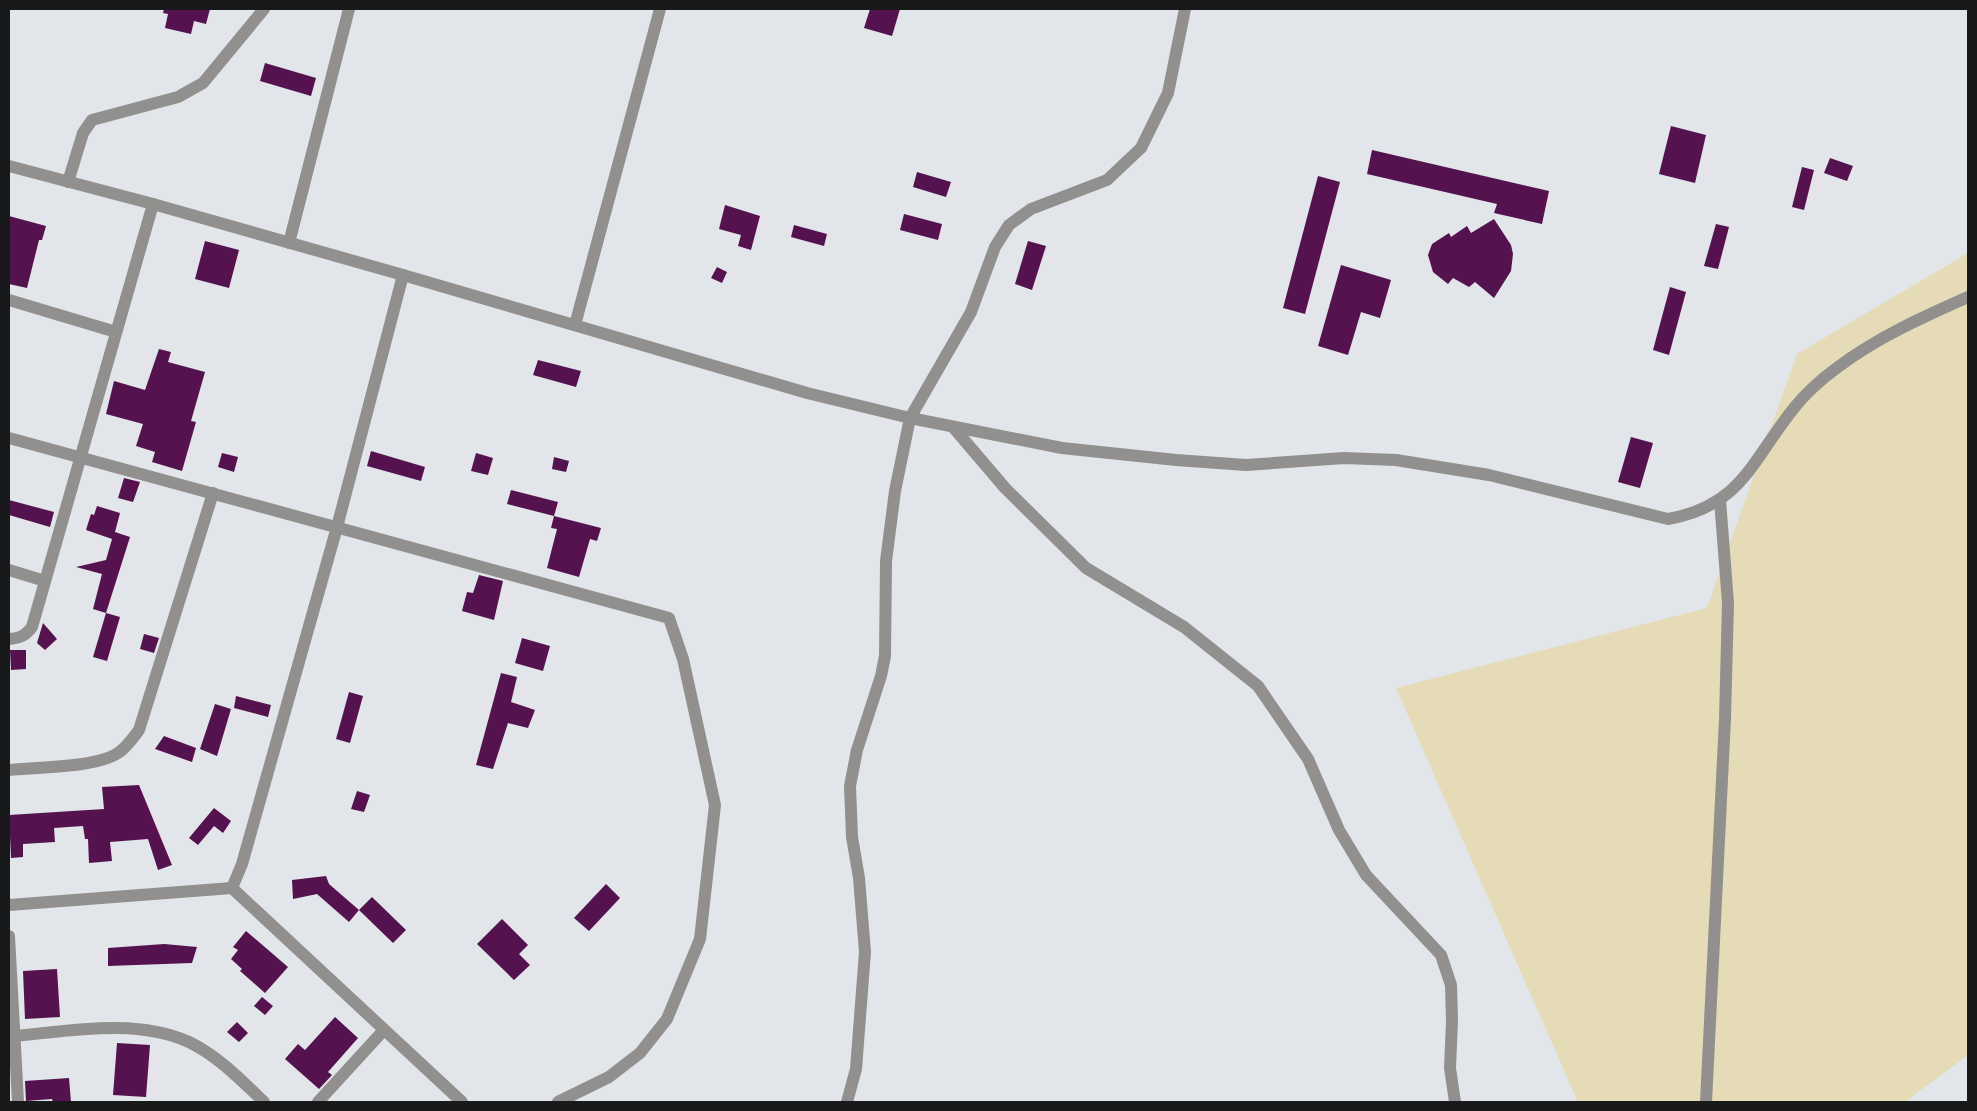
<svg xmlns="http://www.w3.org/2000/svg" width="1977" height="1111" font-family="Bitter,serif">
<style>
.sand{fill:#e5dbb6}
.building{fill:#54124f}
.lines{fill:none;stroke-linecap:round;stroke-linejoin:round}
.minor{stroke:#91908e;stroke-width:12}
</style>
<rect width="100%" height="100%" fill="#e2e5e9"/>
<path class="sand" d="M1968,253V1055L1905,1102H1578L1396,688L1707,608L1797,354Z"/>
<g class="building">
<path d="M164,9H210L206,24L194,21L191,34L165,28L168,14L163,13Z"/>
<path d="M870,9H900L892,36L864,28Z"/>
<path d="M265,63L316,78L311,96L260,81Z"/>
<path d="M1671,126L1706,135L1695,183L1659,174Z"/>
<path d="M1372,150L1549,191L1542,224L1494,213L1497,204L1367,174Z"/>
<path d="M1830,158L1853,166L1847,181L1824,173Z"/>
<path d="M1802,167L1814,170L1804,210L1792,207Z"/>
<path d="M917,172L951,182L946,197L913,187Z"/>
<path d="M1318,176L1340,182L1305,314L1283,308Z"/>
<path d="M725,205L760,216L751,250L738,246L741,235L719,229Z"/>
<path d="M904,214L942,224L938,240L900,230Z"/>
<path d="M9,216L46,226L42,240H39L27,288L9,284Z"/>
<path d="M1494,219L1511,245L1513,254L1511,271L1494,298L1475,282L1469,287L1453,278L1448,284L1433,272L1428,255L1432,244L1449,233L1451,237L1467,226L1471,233Z"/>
<path d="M1716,224L1729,227L1718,269L1704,266Z"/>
<path d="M794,225L827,234L824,246L791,237Z"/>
<path d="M205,241L239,250L229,288L195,279Z"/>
<path d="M1028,241L1046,246L1032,290L1015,284Z"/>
<path d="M1341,265L1391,280L1380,318L1361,312L1348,355L1318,346Z"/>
<path d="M717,267L727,272L722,283L711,278Z"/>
<path d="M1670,287L1686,292L1669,355L1653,350Z"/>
<path d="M159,349L171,352L168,362L205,372L191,421L196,422L182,471L152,462L155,452L136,446L143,424L106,414L114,381L145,390Z"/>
<path d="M538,360L581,371L576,387L533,375Z"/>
<path d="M1631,437L1653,443L1640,488L1618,482Z"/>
<path d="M371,451L425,467L421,481L367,466Z"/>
<path d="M222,453L238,457L234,472L218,467Z"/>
<path d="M476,453L493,458L488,475L471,471Z"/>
<path d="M554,457L569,461L566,472L552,469Z"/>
<path d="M124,478L140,482L133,502L118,498Z"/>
<path d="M511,490L558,502L554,516L507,504Z"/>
<path d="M9,500L54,512L50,527L9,515Z"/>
<path d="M97,506L120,513L115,532L130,537L106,613L93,609L102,574L76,567L106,560L112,539L86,530L91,514L94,515Z"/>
<path d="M554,516L601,528L597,541L590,539L579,577L547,568L557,529L551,528Z"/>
<path d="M479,575L503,581L494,620L462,611L467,592L473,593Z"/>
<path d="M106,613L120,617L107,661L93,657Z"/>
<path d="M43,623L57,639L45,650L37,643Z"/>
<path d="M144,634L159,638L154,653L140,649Z"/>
<path d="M522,638L550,646L543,671L515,663Z"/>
<path d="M10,650H26V669L11,670Z"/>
<path d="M501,673L517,677L511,702L535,710L528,728L508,723L493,769L476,765Z"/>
<path d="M349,692L363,696L350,743L336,739Z"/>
<path d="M236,696L271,705L268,717L234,708Z"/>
<path d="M215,704L231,709L217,756L200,749Z"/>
<path d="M164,736L196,748L192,762L155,749Z"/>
<path d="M139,785L172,865L158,870L148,839L110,842L112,861L89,863L88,839H85L83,826L54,828L55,842L23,844V857L11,858L9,815L104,809L102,787Z"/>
<path d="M357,791L370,795L364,812L351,809Z"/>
<path d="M214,808L231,821L223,833L214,826L198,845L189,838Z"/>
<path d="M326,876L329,884L359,910L349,922L317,894L293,899L292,880Z"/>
<path d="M606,884L620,898L589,931L574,918Z"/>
<path d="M372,897L406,930L393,943L359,910Z"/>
<path d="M502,919L528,945L519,954L530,965L514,980L477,944Z"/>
<path d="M246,931L288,967L265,993L240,971L242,969L231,959L238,950L233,947Z"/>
<path d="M164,944L197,947L192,963L108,966V948Z"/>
<path d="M57,969L60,1017L25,1019L23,971Z"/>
<path d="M262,997L273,1006L265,1015L254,1006Z"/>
<path d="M335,1017L358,1038L328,1072L332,1075L319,1089L285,1059L298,1044L305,1050Z"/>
<path d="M237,1022L248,1033L239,1042L227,1032Z"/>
<path d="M117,1043L150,1045L146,1097L113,1095Z"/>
<path d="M69,1078L71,1102H53L52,1099L26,1101L25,1081Z"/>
</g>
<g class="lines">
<g class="minor">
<path d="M9,166L153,204L403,275L807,393L910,418L1062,448L1176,460L1246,465L1344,458L1396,460L1489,475L1668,519C1742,506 1752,460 1794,408C1805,394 1823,378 1838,367C1878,337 1923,317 1968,297"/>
<path d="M68,182L83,133L92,120L178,97L203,83L264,9"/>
<path d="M289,243L349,9"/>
<path d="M9,300L116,332"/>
<path d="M575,325L660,9"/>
<path d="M953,427L1005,488L1086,568L1184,627L1258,686L1308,759L1339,830L1366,875L1441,955L1451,985L1452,1021L1450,1068L1455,1102"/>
<path d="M9,438L669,618L683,659L715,805L700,939L667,1019L640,1053L609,1077L558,1102"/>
<path d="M9,570L45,581"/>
<path d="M9,639C20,638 25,636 32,627L153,204"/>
<path d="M9,770C37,767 95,768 118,753C126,748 133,738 139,730L213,493"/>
<path d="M232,888L242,864L337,527L403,275"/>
<path d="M9,905L232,888L462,1102"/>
<path d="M9,936L18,1102"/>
<path d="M14,1036C70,1031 136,1018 189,1042C218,1056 241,1080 264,1102"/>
<path d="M318,1102L383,1031"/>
<path d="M847,1102L856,1069L865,952L859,878L852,837L850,786L857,750L881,676L885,656L886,561L895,491L910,418L971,312L995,247L1009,225L1031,209L1107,180L1141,148L1168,93L1185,9"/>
<path d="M1706,1102L1725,719L1728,603L1720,500"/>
</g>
</g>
<rect width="1977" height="1111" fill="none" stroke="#18191a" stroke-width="20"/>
</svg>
